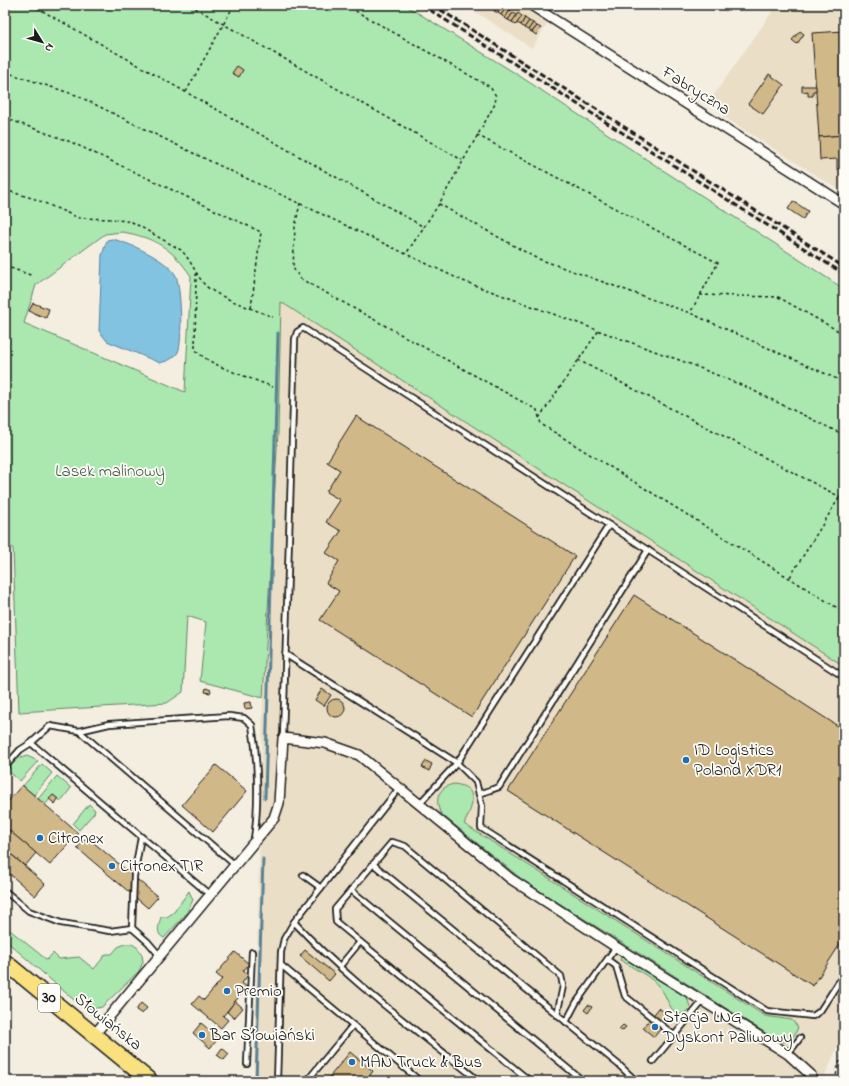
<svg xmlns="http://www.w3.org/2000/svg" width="849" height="1086" font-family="'Indie Flower',sans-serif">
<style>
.built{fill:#eadec6}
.green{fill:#aae8b0;stroke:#638266;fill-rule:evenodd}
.water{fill:#82c3e2;stroke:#598093}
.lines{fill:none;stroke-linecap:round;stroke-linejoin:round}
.stream{stroke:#598093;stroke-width:3}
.building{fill:#d1b888;stroke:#1c1c1c}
.service-casing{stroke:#1c1c1c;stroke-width:8}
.minor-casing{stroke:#1c1c1c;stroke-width:12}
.primary-casing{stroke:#1c1c1c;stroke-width:18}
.path{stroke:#1c1c1c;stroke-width:1.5;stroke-dasharray:3 3;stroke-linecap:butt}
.service{stroke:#fdfcf7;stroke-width:4.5}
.minor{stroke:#fdfcf7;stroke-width:9}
.primary{stroke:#fae180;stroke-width:15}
.rail{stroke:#1c1c1c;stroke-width:3;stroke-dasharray:6 3;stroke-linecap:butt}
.poi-dot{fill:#1f6fb2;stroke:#fdfcf7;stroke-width:1.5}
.labels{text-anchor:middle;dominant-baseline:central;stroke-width:3.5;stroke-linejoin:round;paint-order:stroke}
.shield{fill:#fdfcf7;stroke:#605f5e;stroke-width:1}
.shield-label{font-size:16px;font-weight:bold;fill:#1c1c1c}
.street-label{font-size:17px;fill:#1c1c1c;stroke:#fdfcf7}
.park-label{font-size:17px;fill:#475948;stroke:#fdfcf7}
.poi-label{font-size:17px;fill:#1c1c1c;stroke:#fdfcf7;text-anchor:start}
</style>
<rect width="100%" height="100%" fill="#f4eee1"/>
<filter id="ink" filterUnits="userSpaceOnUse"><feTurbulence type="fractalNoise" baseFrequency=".025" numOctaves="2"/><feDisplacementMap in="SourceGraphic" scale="8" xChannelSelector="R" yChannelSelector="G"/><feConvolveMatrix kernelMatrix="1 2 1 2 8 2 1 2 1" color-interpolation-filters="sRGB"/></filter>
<g filter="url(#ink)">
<g class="built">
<path d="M464,5H523L549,21L532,48Z"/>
<path d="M777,5H844V193L724,117L722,106L711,99Z"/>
<path d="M281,302L844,666V1031L823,1081H254L263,698L278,432Z"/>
</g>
<g class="green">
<path d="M5,5H405L515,73L844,289V666L281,302L278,432L263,698L200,681L206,622L187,616L183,692L167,703L19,712L13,548L5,544ZM122,232C154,237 173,249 191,276L185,392L24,323L36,285L105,234Z"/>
<path d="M27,756L38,761L20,781L7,770L17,759Z"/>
<path d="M42,764L52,773L34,795L23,786Z"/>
<path d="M57,776L71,788L61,801L53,795L45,805L38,799Z"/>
<path d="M454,784C481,787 472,808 464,824L765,1016L792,1020L798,1027C794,1038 789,1044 778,1041L524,881L441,814C434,800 438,787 454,784Z"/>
<path d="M89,804L95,810L94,813L79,830L73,824Z"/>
<path d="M189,891L193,900L186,914L164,938C155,934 159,924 161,917H167L174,912Z"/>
<path d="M5,926L47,960L53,953L59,959L79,957L94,969L106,954H112L118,947L125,944H132L138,948L142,955L143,962L139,971L102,1007L92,1009L74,1000L5,940Z"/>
<path d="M621,957L627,959L687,997L690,1007L686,1012L679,1015C668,1009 668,997 660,988C651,976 636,970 624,962L620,960Z"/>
</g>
<path class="water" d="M112,239C130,243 165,259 175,274C181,282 183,344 178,352C174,359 167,361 160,363L107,341L99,331L102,255L107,240Z"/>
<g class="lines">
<g class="stream">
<path d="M265,798L278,333"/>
<path d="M256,1081L263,859"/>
</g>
</g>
<g class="building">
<path d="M493,5H498L495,9L491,7Z"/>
<path d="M498,5L502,6L498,13L494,11Z"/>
<path d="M502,6L506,8L501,15L498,13Z"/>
<path d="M506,8L510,10L505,18L501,15Z"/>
<path d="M510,10L513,13L508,20L505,18Z"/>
<path d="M513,13L517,15L512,22L508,20Z"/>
<path d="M518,13L522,16L516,25L512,22Z"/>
<path d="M522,16L525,18L521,25L517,23Z"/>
<path d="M525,18L529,21L524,28L521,25Z"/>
<path d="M529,21L533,23L528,30L524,28Z"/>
<path d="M533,23L537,26L532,32L528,30Z"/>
<path d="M537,26L541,28L536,35L532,32Z"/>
<path d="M800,31L804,34L797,44L792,40Z"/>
<path d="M844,31V135L819,137L812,33Z"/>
<path d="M237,66L243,70L239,77L232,73Z"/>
<path d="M769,74L784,85L763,114L748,104Z"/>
<path d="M802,86H816V91H813V96H808V91L802,92Z"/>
<path d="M844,135V168L837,169V159L820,160L819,137Z"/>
<path d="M793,201L808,211L803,219L788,209Z"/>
<path d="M33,303L49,309L46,318L29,311Z"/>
<path d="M356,416L575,556L472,717L320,620L339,591L326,583L339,561L326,553L341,531L326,522L340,500L326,492L340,470L327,462Z"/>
<path d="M634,595L844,730V938L813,986L508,791Z"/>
<path d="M206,688L211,690L210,693L205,692Z"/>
<path d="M322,689L331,695L324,706L315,700Z"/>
<circle cx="336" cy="708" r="9"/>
<path d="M251,702L252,708L245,709L244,703Z"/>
<path d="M426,761L432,764L429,771L422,767Z"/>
<path d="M216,765L247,791L213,832L182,805Z"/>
<path d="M22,785L78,833L50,865L5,827V805Z"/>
<path d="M53,795L58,799L55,804L49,799Z"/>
<path d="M5,827L36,853L25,866L5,849Z"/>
<path d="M87,837L158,897L148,908L77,848Z"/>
<path d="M5,849L45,884L35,896L5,870Z"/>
<path d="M305,950L335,974L329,981L300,956Z"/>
<path d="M235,952L249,964L243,971L248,975L242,983L247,987L223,1016L228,1020L221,1028L192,1004L199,996L204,1000L222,979L216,974Z"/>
<path d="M235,1001L243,1008L234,1018L227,1012Z"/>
<path d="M141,1003L147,1008L142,1014L136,1010Z"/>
<path d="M588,1005L592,1007L588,1013L584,1010Z"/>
<path d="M659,1008L670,1017L654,1037L643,1028Z"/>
<path d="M201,1023L219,1038L210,1048L193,1033Z"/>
<path d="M623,1025L626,1027L622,1031L619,1029Z"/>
<path d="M222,1048L229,1054L224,1060L217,1055Z"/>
<path d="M350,1052L373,1071L366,1081H326Z"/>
</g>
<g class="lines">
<g class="service-casing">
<g id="service">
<path d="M285,654L457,763L476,782L482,806L481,828L767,1011L813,1016L820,1011L844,974"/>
<path d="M79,731L109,724L229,716L244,718L252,725C258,760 259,804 254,839"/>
<path d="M283,738L295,339L297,332L303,328L609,525"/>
<path d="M5,767L20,750L31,743"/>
<path d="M479,794L499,787L648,550"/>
<path d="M420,803L457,763L609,525L844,677"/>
<path d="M141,837L134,876L132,928L148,942L160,956"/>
<path d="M373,864L619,1065L636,1081"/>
<path d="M303,875L321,888"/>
<path d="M351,890L583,1081"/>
<path d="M5,891L29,911L61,923L110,931L132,928"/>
<path d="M210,895L31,743L50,726L79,731L235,865"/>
<path d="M294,922C347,980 418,1031 479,1081"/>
<path d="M608,960L616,966L625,996L675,1036"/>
<path d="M281,965L420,1081"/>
<path d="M340,966L360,942"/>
<path d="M566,1022L576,1003L616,947"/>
<path d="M788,1054L800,1038"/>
<path d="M653,1061L703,1001"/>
<path d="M247,1064L252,952"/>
<path d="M277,1081L281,952L284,939L294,922L400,787"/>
<path d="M307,1081L353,1025"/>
<path d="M530,1081L336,922L335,909L392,842L405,846L561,976L563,986L557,1015"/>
</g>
</g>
<g class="minor-casing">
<g id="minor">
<path d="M531,5L844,204"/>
<path d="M94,1035L274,818L279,803L283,738L325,743L359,755L511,879L616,947L788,1054L811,1075"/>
</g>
</g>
<g class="primary-casing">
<path id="primary" d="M5,962L150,1081"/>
</g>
<g class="path">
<path d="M32,5L424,227"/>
<path d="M190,5L462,160"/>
<path d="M345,5L490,87L496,96L495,104L439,204L406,254"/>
<path d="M5,72L76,95L193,153L463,281L690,364L746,387L844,435"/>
<path d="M186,92L234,5"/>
<path d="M5,118L71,142L261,232L251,308"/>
<path d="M477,135L718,263L690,313"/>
<path d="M5,190L35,199L79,218L112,219L132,222L181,250C191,260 195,273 204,284C214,296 256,310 273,317"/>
<path d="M300,203L295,227L293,268L301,279L537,410L541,424L844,612"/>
<path d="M439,204L536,258L690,313L844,382"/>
<path d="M5,266L33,276"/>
<path d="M196,273L195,349C206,365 254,379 273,387"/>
<path d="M700,295L778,297L844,334"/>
<path d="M578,360L844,499"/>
<path d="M539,418L599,330"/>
<path d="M790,577L844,490"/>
<path d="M835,1081L838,1066L844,1052"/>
</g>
<use href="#service" class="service"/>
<use href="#minor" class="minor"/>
<use href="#primary" class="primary"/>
<g class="rail">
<path d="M422,5L844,274"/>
<path d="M433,5L844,267"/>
</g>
</g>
</g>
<g class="poi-dot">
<circle cx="686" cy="760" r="4"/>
<circle cx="40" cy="838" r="4"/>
<circle cx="112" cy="866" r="4"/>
<circle cx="227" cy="991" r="4"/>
<circle cx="655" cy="1027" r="4"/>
<circle cx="202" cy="1035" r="4"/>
<circle cx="352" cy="1062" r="4"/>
</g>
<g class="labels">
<rect class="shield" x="38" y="984" width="22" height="28" rx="3"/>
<g class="shield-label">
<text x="49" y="998">30</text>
</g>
<g class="street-label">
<text transform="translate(696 91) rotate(32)">Fabryczna</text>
<text transform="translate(108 1022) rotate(39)">Słowiańska</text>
</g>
<g class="park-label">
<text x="110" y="471">Lasek malinowy</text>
</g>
<g class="poi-label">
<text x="694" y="750">ID Logistics<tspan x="694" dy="20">Poland XDR1</tspan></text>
<text x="48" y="838">Citronex</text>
<text x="120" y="866">Citronex TIR</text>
<text x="235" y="991">Premio</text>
<text x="663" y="1017">Stacja LNG<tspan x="663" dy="20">Dyskont Paliwowy</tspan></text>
<text x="210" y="1035">Bar Słowiański</text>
<text x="360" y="1062">MAN Truck &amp; Bus</text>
</g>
</g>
<rect width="849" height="1086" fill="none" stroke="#fdfcf7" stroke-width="20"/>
<rect x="10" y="10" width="829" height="1066" fill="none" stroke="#1c1c1c" stroke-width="1.5" filter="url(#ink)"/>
<g transform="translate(42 42) rotate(127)" stroke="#fdfcf7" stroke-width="3" paint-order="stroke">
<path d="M0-3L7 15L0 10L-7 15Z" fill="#1c1c1c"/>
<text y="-6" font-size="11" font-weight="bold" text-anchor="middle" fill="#1c1c1c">N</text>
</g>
</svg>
